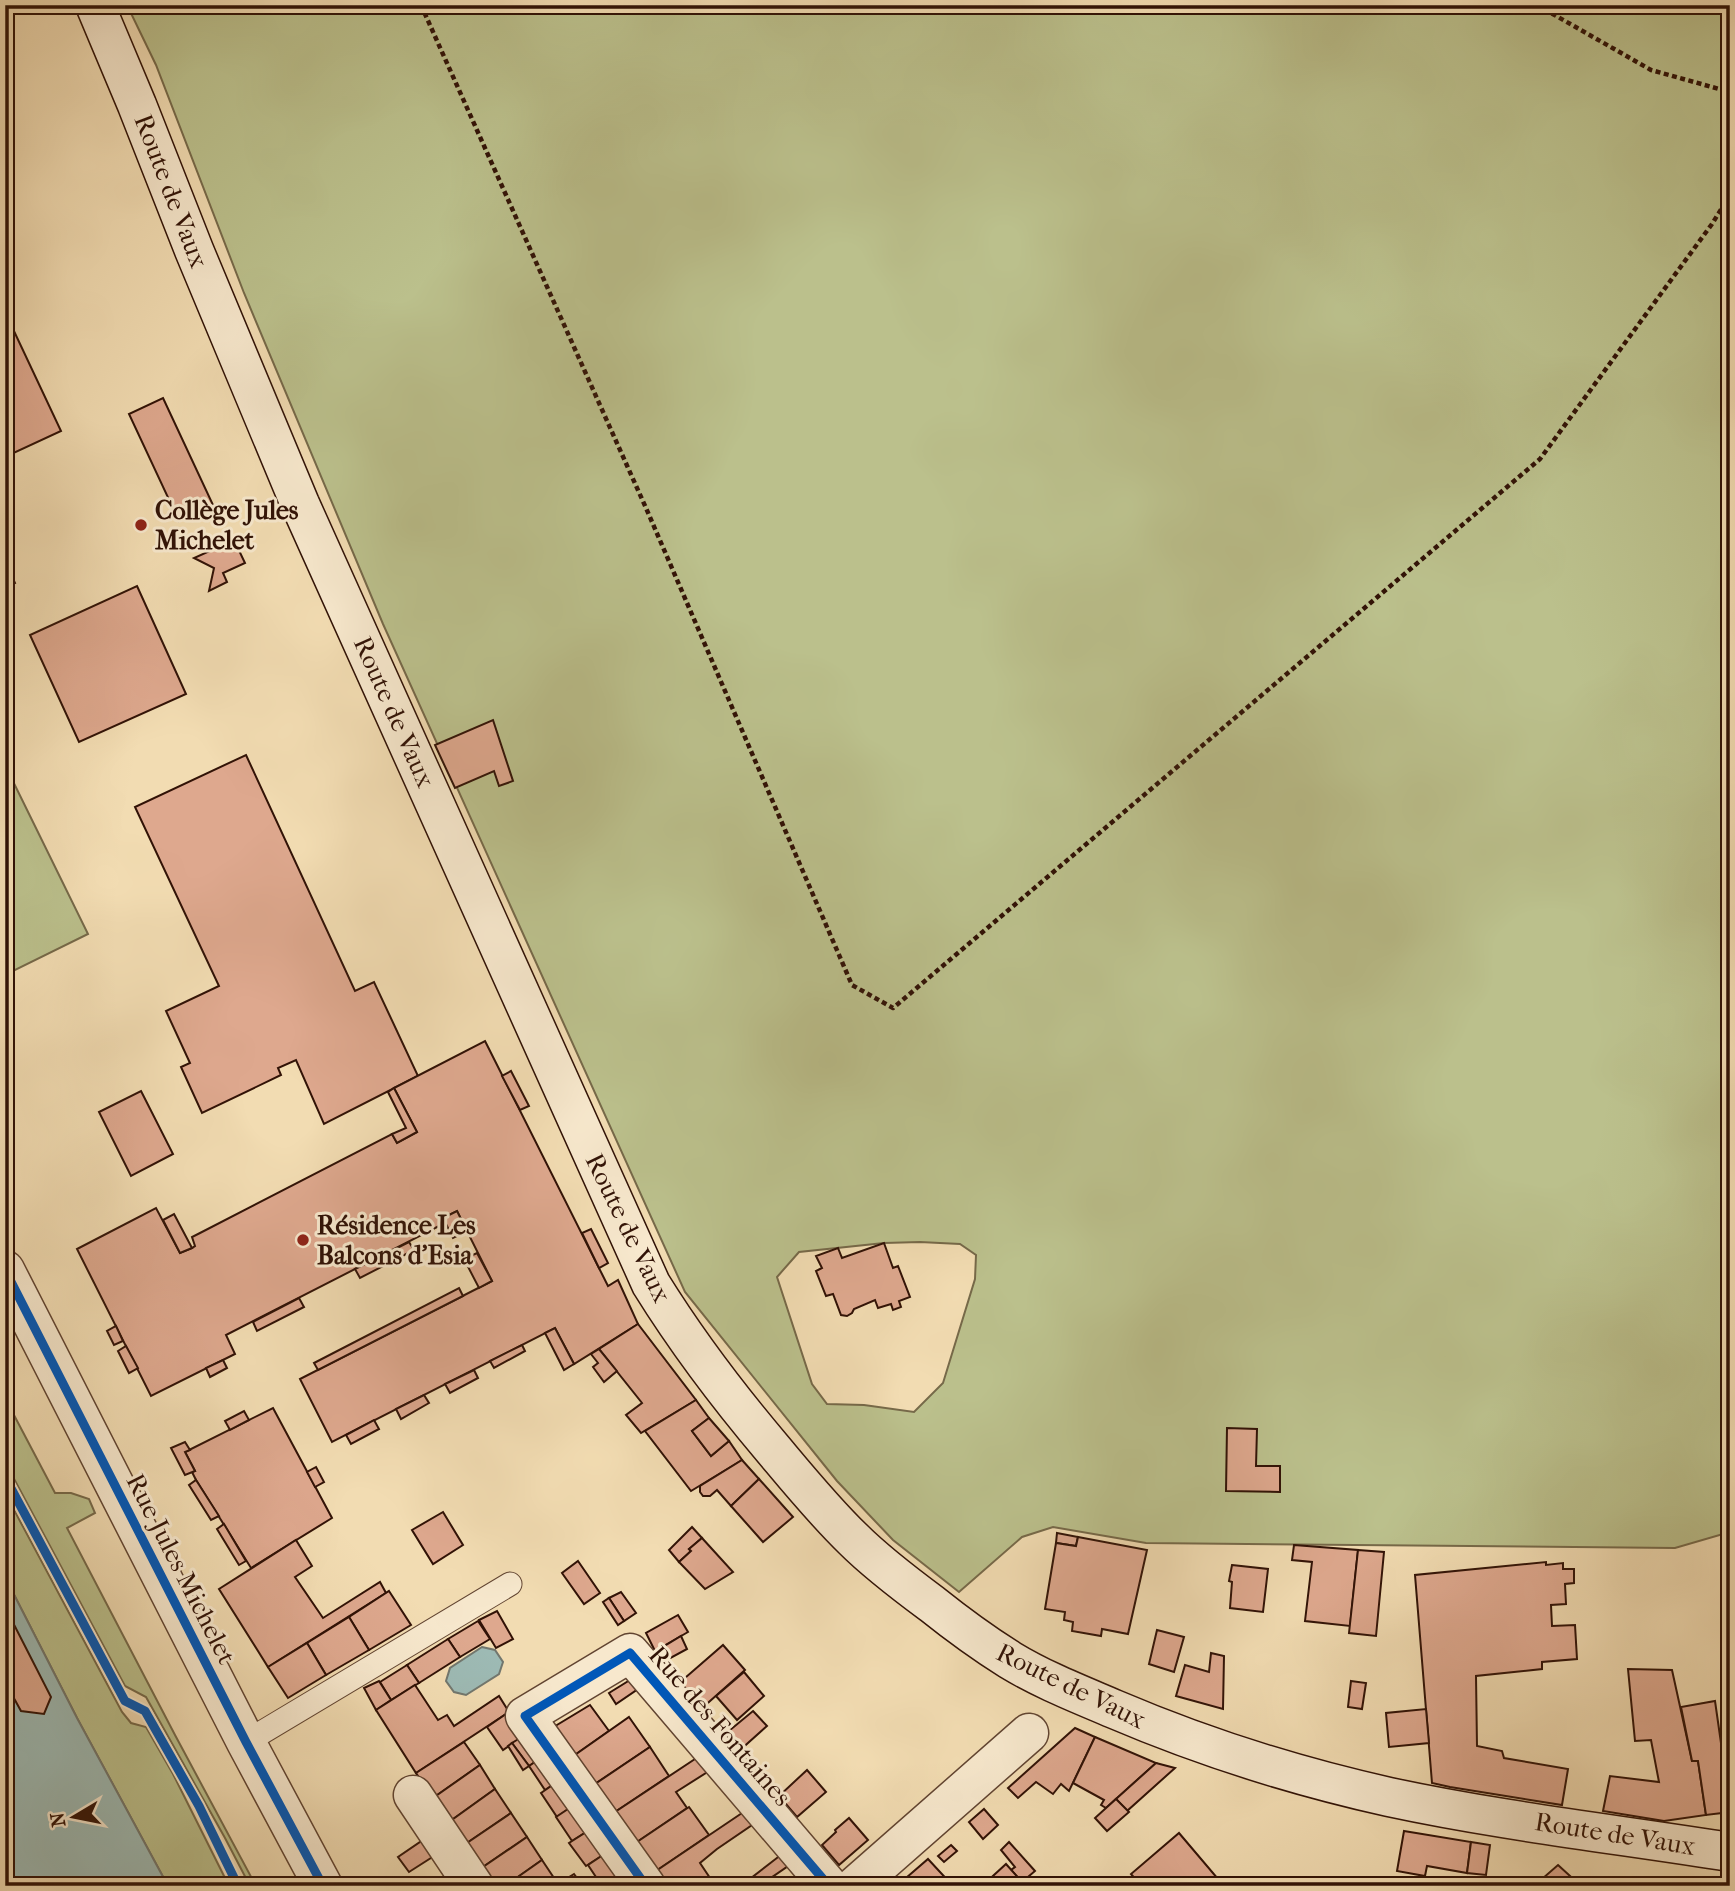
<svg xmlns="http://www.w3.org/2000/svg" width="1735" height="1891" font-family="'IM FELL French Canon',serif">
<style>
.green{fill:#bbc08c;stroke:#766949;stroke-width:2;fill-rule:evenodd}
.water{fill:#9dbab4;stroke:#72776e;stroke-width:2}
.building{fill:#dea88e;stroke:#311206;stroke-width:2}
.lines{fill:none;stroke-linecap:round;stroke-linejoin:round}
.service-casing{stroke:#614431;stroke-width:25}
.minor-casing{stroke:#614431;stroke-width:41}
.secondary-casing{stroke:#311206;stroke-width:41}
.path{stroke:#311206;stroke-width:4.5;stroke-dasharray:5 3.5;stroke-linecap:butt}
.service{stroke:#f7e8cd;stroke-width:23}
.minor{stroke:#f7e8cd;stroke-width:38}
.secondary{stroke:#f7e8cd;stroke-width:38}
.cycleway-casing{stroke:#f7e8cd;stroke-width:13}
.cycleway{stroke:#0057b8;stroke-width:9}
.poi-dot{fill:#8f2418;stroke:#f7e8cd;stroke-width:2.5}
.labels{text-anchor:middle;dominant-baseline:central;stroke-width:6;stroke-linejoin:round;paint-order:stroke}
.street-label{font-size:26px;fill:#311206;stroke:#f7e8cd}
.poi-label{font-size:26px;font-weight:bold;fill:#311206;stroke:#f7e8cd;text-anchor:start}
</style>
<rect width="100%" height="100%" fill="#f2dcb2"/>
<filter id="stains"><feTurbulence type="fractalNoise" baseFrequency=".00286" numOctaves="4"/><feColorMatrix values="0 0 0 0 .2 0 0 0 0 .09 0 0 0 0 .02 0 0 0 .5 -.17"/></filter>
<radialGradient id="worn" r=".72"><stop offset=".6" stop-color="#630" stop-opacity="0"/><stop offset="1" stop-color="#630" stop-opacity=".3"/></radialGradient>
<g class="green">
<path d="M127,5H1730V1532L1675,1548L1146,1543L1053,1527L1022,1537L959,1592L893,1540L837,1481L685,1292L383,624L244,293L156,65ZM920,1242L960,1244L976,1255L975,1279L943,1383L914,1412L864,1405L827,1404L812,1384L777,1277L799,1252L884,1243Z"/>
<path d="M5,765L88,934L5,975Z"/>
<path d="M5,1398L55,1493H71L89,1499L95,1513L67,1528L175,1735L256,1886H250L225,1838L146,1697L125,1686L5,1462Z"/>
<path d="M5,1493L122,1712L131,1723L146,1727L173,1774L229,1886H168L77,1718L5,1577Z"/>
</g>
<g class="water">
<path d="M5,1577L77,1718L168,1886H5Z"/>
<path d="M482,1647L495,1650L503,1662L499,1674L466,1695L454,1692L446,1681L450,1668Z"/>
</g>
<g class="building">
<path d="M5,312L61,431L5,457Z"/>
<path d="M163,398L213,505L179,521L129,414Z"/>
<path d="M234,540L245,563L223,573L227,582L209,591L214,568L194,558Z"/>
<path d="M5,562L15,583L5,588Z"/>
<path d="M137,586L186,694L79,742L30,635Z"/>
<path d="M493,720L513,781L499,786L494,771L455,788L435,745Z"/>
<path d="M246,755L355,991L374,982L418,1076L324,1124L296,1060L278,1068L281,1075L202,1113L181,1067L190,1063L166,1011L219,986L135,807Z"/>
<path d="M485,1041L608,1286L618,1280L638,1324L574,1364L555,1328L332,1442L300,1379L492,1281L457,1211L443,1218L445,1223L226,1335L235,1354L151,1396L77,1249L156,1208L180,1253L192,1248L195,1246L192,1237L200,1233L392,1134L397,1143L417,1132L394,1088Z"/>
<path d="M511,1071L529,1106L520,1110L502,1076Z"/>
<path d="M394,1088L417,1132L397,1143L392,1134L406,1128L388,1092Z"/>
<path d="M141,1091L173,1154L131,1176L99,1112Z"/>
<path d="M457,1211L467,1231L453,1238L443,1218Z"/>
<path d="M174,1214L192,1248L180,1253L163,1220Z"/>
<path d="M591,1229L608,1263L599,1268L582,1233Z"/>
<path d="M409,1242L414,1250L360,1278L355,1269Z"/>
<path d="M884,1243L893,1268L898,1266L910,1297L899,1301L901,1307L893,1310L891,1304L878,1308L875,1300L854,1309L852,1313L847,1316L841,1315L833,1294L826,1296L816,1271L822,1268L816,1256L838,1248L842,1258Z"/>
<path d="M477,1253L492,1281L479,1288L464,1259Z"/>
<path d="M459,1288L463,1296L318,1370L314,1363Z"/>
<path d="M299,1298L304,1307L257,1331L253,1322Z"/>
<path d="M638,1324L696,1400L641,1433L626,1415L642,1403L599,1349Z"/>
<path d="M116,1326L123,1341L114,1345L107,1331Z"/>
<path d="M555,1328L574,1364L564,1370L545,1333Z"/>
<path d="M522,1345L525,1351L494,1368L490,1361Z"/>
<path d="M126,1346L138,1368L129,1373L118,1351Z"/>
<path d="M599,1349L617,1371L604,1382L593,1367L598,1363L591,1354Z"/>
<path d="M223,1360L227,1368L210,1377L206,1368Z"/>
<path d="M474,1370L478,1378L450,1393L445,1384Z"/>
<path d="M424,1395L429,1403L401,1419L396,1409Z"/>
<path d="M696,1400L709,1418L692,1431L711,1456L729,1441L742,1460L691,1491L645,1431Z"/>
<path d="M273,1408L332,1518L251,1568L196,1480L192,1472L195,1471L185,1452Z"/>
<path d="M244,1411L249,1420L230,1430L225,1421Z"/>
<path d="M709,1418L729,1441L711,1456L692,1431Z"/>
<path d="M374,1420L379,1429L351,1444L346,1435Z"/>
<path d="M1227,1428L1257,1429L1256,1466H1280V1492L1226,1491Z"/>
<path d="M185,1442L190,1450L185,1452L195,1471L185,1475L171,1448Z"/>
<path d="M742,1460L759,1479L731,1506L717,1490L710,1496H703L700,1492V1486Z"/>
<path d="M316,1467L324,1482L315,1487L307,1472Z"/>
<path d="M759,1479L793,1517L763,1542L731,1506Z"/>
<path d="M196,1480L219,1516L211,1520L189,1485Z"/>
<path d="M443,1512L463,1545L433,1564L412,1530Z"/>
<path d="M224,1524L246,1561L239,1565L217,1529Z"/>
<path d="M692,1527L702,1538L689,1549L691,1551L679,1562L669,1550Z"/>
<path d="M1057,1533L1078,1537L1076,1546L1056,1543Z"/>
<path d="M1078,1537L1147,1550L1128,1634L1102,1629L1101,1636L1072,1631L1073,1622L1064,1620L1065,1612L1045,1609L1056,1543L1076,1546Z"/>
<path d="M702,1538L733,1572L705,1589L679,1562L691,1551L689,1549Z"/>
<path d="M296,1540L312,1566L295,1577L323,1618L380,1582L386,1593L268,1667L219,1589Z"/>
<path d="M1294,1545L1358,1550L1350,1626L1305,1621L1312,1562L1292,1560Z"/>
<path d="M1358,1550L1384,1552L1376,1636L1349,1633Z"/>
<path d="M578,1561L600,1593L584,1604L562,1573Z"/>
<path d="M1546,1562V1565L1563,1563V1569H1574V1583L1565,1584L1566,1604L1551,1605L1552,1626L1575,1625L1577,1659L1542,1662V1669L1476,1676L1477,1746L1502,1751L1504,1758L1568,1769L1562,1805L1450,1787L1432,1783L1415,1575Z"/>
<path d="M1232,1565L1268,1569L1263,1612L1230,1608L1232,1582L1229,1581Z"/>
<path d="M389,1591L411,1625L369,1650L349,1617Z"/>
<path d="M621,1592L636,1613L624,1621L609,1598Z"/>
<path d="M609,1598L624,1621L618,1625L603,1602Z"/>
<path d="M5,1607L51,1697L44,1714L21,1711L5,1682Z"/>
<path d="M497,1611L513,1639L496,1648L479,1620Z"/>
<path d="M678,1615L688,1632L655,1651L646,1633Z"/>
<path d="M349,1617L369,1650L326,1675L307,1643Z"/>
<path d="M478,1621L490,1639L460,1657L448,1639Z"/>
<path d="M1157,1630L1184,1637L1174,1672L1149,1664Z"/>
<path d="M681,1636L687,1649L665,1661L658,1650Z"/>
<path d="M448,1639L460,1657L419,1683L407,1665Z"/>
<path d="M307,1643L326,1675L288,1698L268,1667Z"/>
<path d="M723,1645L745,1670L701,1709L678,1684Z"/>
<path d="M1211,1653L1224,1656L1223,1709L1176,1696L1185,1665L1209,1672Z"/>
<path d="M407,1665L419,1683L391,1700L380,1682Z"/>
<path d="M1628,1669L1672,1670L1692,1761H1698L1706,1815L1664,1821L1603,1811L1610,1776L1659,1782L1651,1740L1635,1741Z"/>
<path d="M744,1672L764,1696L737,1720L716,1696Z"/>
<path d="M630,1680L638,1689L616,1704L609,1693Z"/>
<path d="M379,1681L391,1700L376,1710L364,1688Z"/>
<path d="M1351,1681L1366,1683L1362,1709L1348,1707Z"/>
<path d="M415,1685L438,1720L447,1715L454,1726L499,1696L509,1712L416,1773L376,1710Z"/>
<path d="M1715,1701L1723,1757L1730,1756V1812L1706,1815L1698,1761H1692L1681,1707Z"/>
<path d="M590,1705L609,1731L572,1757L552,1728Z"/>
<path d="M1426,1709L1429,1743L1389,1747L1386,1713Z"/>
<path d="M753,1711L767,1726L739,1751L724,1735Z"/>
<path d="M509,1712L525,1735L503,1750L487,1727Z"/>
<path d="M629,1717L650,1747L592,1786L572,1757Z"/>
<path d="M1075,1728L1095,1737L1069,1791L1061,1784L1053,1794L1036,1782L1018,1798L1008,1788Z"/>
<path d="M525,1735L541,1758L529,1766L512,1743Z"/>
<path d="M1095,1737L1156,1763L1106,1808L1101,1805L1104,1800L1073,1783Z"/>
<path d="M464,1742L480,1765L433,1798L416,1773Z"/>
<path d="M512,1743L529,1766L523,1770L508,1746Z"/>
<path d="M650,1747L669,1776L612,1814L592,1786Z"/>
<path d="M698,1757L709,1771L676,1792L687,1808L634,1844L612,1814Z"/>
<path d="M541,1758L557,1782L545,1790L529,1766Z"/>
<path d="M1156,1763L1175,1768L1127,1811L1116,1799Z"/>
<path d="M480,1765L495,1789L449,1822L433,1798Z"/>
<path d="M807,1770L826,1792L797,1817L779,1796Z"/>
<path d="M557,1782L574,1805L557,1817L541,1793Z"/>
<path d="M495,1789L511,1813L464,1845L449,1822Z"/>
<path d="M1116,1799L1129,1812L1107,1831L1095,1818Z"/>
<path d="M574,1805L591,1829L572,1841L556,1817Z"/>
<path d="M689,1807L709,1835L653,1873L634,1844Z"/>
<path d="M984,1809L998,1825L983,1839L969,1822Z"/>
<path d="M745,1811L755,1823L717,1849L700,1863L710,1878L698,1886H662L653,1873Z"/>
<path d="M511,1813L527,1837L480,1869L464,1845Z"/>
<path d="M849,1818L868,1840L839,1865L822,1845L836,1832L835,1830Z"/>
<path d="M591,1829L606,1853L586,1866L569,1843Z"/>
<path d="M1404,1831L1471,1842L1467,1873L1427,1866L1425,1876L1397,1871Z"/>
<path d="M1179,1833L1224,1886H1141L1131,1874Z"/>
<path d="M527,1837L542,1860L505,1886H491L480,1869Z"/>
<path d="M423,1840L434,1856L409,1872L398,1857Z"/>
<path d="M1009,1842L1035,1871L1022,1882L1011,1870L1015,1867L1001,1850Z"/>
<path d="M1471,1842L1490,1845L1486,1875L1467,1873Z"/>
<path d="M951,1845L957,1851L944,1862L938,1856Z"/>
<path d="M606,1853L624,1875L609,1886H602L588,1865Z"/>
<path d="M782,1854L791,1864L759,1886H749L746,1882Z"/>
<path d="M928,1859L953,1886H901L899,1884Z"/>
<path d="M542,1860L558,1884L555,1886H505Z"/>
<path d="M1006,1864L1022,1882L1018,1886H982Z"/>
<path d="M1558,1865L1581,1886H1534Z"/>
<path d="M574,1874L583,1886H560L558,1884Z"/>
</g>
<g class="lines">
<g class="service-casing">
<path id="service" d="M246,1742L510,1584"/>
</g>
<g class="minor-casing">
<g id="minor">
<path d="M5,1270L246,1742L323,1886"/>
<path d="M413,1795L474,1886"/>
<path d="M646,1886L525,1716L630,1653L829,1886"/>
<path d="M855,1886L1029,1733"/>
</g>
</g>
<g class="secondary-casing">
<path id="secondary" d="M95,5L137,105L194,250L300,504L651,1284C687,1342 728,1396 772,1448C798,1479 824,1511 853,1539C877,1563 905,1584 932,1604C957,1624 983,1643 1010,1660C1043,1680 1079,1694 1114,1709C1203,1747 1295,1776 1389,1797C1501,1821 1616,1834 1730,1852"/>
</g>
<g class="path">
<path d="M421,5L646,508L852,985L893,1008L1540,459L1712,224L1730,195"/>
<path d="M1537,5L1651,70L1730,92"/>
<path d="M5,1477L125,1701L145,1711L199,1806L238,1886"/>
</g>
<use href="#service" class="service"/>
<use href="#minor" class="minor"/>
<use href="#secondary" class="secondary"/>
<g class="cycleway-casing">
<g id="cycleway">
<path d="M5,1270L246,1742L323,1886"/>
<path d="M5,1477L125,1701L145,1711L199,1806L238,1886"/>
<path d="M646,1886L525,1716L630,1653L829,1886"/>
</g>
</g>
<use href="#cycleway" class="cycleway"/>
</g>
<g class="poi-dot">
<circle cx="141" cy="525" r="7"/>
<circle cx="303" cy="1240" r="7"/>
</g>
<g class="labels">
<g class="street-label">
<text transform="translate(171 191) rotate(69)">Route de Vaux</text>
<text transform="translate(394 712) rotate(66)">Route de Vaux</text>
<text transform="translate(628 1228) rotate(64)">Route de Vaux</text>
<text transform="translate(181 1569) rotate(63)">Rue Jules Michelet</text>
<text transform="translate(1071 1686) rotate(26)">Route de Vaux</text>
<text transform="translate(720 1726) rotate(49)">Rue des Fontaines</text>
<text transform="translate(1615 1834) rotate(9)">Route de Vaux</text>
</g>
<g class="poi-label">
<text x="155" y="510">Collège Jules<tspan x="155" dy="30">Michelet</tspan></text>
<text x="317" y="1225">Résidence Les<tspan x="317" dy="30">Balcons d'Esia</tspan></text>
</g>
</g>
<rect width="1735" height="1891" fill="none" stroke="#f2dcb2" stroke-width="28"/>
<rect x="7" y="7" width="1721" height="1877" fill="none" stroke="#311206" stroke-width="3.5"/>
<rect x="14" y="14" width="1707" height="1863" fill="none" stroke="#311206" stroke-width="2"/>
<g transform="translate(74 1817) rotate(260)" stroke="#f7e8cd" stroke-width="5" paint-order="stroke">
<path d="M0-5L12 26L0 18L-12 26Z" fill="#311206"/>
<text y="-10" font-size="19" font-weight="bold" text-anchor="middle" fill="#311206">N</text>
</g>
<rect width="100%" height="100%" filter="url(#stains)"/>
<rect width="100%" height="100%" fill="url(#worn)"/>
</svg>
